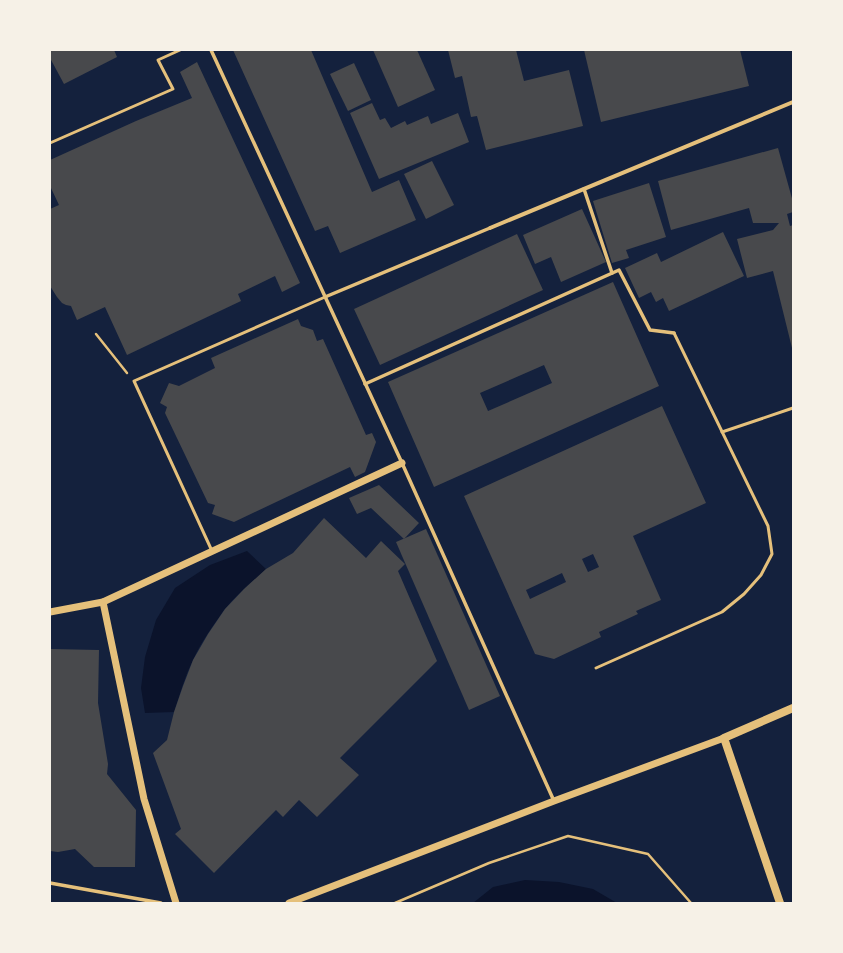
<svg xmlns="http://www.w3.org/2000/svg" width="843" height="953" font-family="'Noto Serif',serif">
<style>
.water{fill:#0b132b}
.building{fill:#48494c;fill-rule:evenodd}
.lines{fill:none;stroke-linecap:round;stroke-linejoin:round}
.path{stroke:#e5c07b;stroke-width:2.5}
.service{stroke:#e5c07b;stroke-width:3}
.pedestrian{stroke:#e5c07b;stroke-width:3.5}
.minor{stroke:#e5c07b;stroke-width:4}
.tertiary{stroke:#e5c07b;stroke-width:7}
.secondary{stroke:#e5c07b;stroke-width:8}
</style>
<rect width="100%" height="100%" fill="#14213d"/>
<g class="water">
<path d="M247,551L266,569C252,582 236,595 224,610C213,626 201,642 193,660C185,676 180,694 174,712L145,713L141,688L145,657L156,620L175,588L210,565Z"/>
<path d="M525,880L559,882L593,889L617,903H473L493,887Z"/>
</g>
<g class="building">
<path d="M50,50H114L117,57L64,84L50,58Z"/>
<path d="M233,50H311L372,192L399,180L416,220L340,253L328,226L315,231Z"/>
<path d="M373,50H417L435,90L398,107Z"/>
<path d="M448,50H516L524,81L569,70L583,126L486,150L477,116L471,117L462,76L455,78Z"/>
<path d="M584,50H740L749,86L601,122Z"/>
<path d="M197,62L300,283L282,292L275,276L238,294L241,301L127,355L105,307L77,320L71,306L66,305L62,303L57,297L50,286V209L59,205L50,186V160L136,121L192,98L180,72Z"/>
<path d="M354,63L371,100L348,111L330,74Z"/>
<path d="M372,103L380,120L385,118L391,128L405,121L407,125L428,116L431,124L458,113L469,142L379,179L350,113Z"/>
<path d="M778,148L793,202V212L787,214L790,226L793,225L792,348L773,271L747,278L737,239L773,230L779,223H753L749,208L671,230L658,181Z"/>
<path d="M432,161L454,205L426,219L404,174Z"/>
<path d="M649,183L666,237L626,250L629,258L612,263L593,201Z"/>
<path d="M582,209L606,262L561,282L551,257L535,264L523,235Z"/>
<path d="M723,232L744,276L669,311L663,298L656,302L651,292L639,298L625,268L657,253L661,262Z"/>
<path d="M517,234L543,290L380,365L354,309Z"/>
<path d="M613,282L659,386L434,487L388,382ZM544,365L552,383L488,411L480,393Z"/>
<path d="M298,319L301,326L313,330L317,341L323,339L366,435L372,433L376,442L365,472L355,477L350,467L234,522L212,514L215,505L208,503L165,413L167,407L160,403L169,383L179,386L215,368L211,358Z"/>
<path d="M662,406L706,503L633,536L661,600L636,611L638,614L599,632L601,637L554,659L535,654L464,496ZM593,554L599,567L588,572L582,559ZM562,573L566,582L530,599L526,590Z"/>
<path d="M379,485L419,523L404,539L371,508L357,514L349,498Z"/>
<path d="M324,518L366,558L381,541L405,564L398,571L437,661L340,758L359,775L317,817L299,800L283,817L276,810L214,873L175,834L181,829L153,753L167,740L174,712L183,686L193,660L208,634L225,609L244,589L266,569L293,553Z"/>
<path d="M426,529L500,696L469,710L396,542Z"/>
<path d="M50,649L99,650L98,703L108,764L107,774L136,810L135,867H94L75,849L58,852L50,851Z"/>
</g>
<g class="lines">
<g class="path">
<path d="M96,334L127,373"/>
<path d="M395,903L489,863L568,836L648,854L691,903"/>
</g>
<g class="service">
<path d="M50,143L173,89L158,60L180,50"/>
<path d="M722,432L793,408"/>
<path d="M212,551L134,381L325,297"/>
<path d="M596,668L722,612L744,594L761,575L772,554L768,526L674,333"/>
</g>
<g class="pedestrian">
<path d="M211,50L402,463L554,801"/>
<path d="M584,189L612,273"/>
<path d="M325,297L490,228"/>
<path d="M365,384L619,270L650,330L674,333"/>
<path d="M50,883L161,903"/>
</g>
<path class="minor" d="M490,228L793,102"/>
<g class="tertiary">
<path d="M103,602L144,799L176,903"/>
<path d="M50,612L103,602L402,463"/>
<path d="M289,903L554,801L724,738"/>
</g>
<path class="secondary" d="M780,903L724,738L793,708"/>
</g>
<rect width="843" height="953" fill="none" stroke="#f6f1e7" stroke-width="102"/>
</svg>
